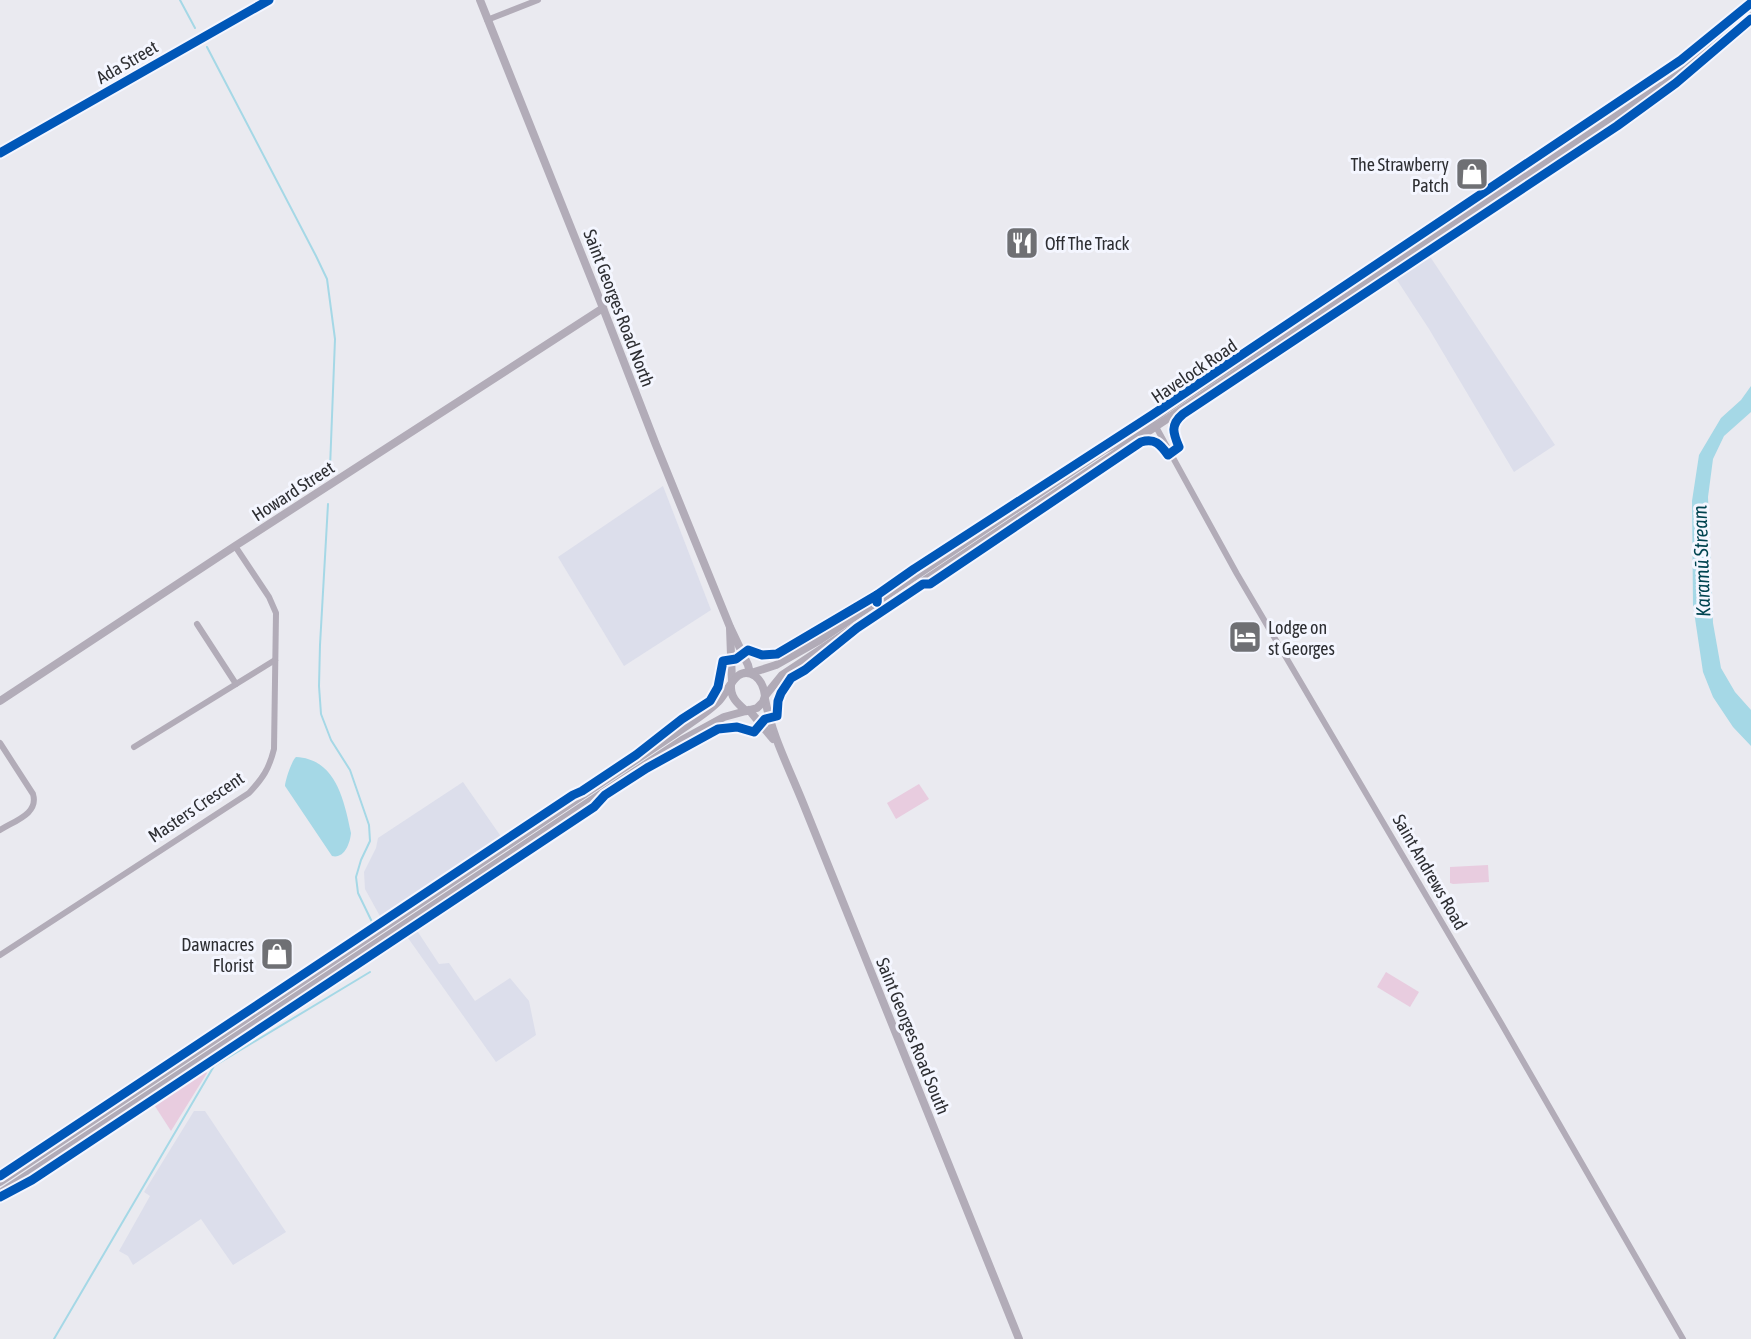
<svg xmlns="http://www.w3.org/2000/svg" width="1751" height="1339" font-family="'Asap Condensed',sans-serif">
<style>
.built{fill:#dcdeeb}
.green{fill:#e8ccdf}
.water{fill:#a5d8e6}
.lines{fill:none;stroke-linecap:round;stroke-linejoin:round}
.stream{stroke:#a5d8e6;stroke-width:2}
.minor{stroke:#b2acb8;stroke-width:6}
.tertiary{stroke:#b2acb8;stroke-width:8}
.secondary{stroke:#b1abb7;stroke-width:8}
.cycleway-casing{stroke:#f4f6ff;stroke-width:13}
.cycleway{stroke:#0057b8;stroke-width:9}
.labels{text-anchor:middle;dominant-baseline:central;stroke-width:6;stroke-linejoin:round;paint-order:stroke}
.street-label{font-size:18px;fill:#2d2e32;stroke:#f4f6ff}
.poi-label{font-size:18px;fill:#2d2e32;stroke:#f4f6ff;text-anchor:end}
.water-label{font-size:20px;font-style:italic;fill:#004450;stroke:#f4f6ff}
</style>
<rect width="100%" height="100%" fill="#eaeaf0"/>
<g class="built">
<path d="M1429,255L1555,445L1514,472L1429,329L1395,277Z"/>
<path d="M663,486L711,610L624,666L558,557Z"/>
<path d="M455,770L463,782L502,838L381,918L365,889L364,872L376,848L378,838L463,782Z"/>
<path d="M416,929L439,964L449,963L475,1001L510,978L529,1001L536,1035L496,1062L408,938Z"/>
<path d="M194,1111H205L286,1232L233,1265L201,1219L133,1265L128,1256L119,1251L150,1196L144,1192Z"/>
</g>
<g class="green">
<path d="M919,784L929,799L896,819L887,803Z"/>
<path d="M1488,865L1489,882L1453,884L1450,883V867Z"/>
<path d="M1386,972L1419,992L1410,1007L1377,987Z"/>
<path d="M202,1067L207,1073L171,1131L151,1100Z"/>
</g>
<g class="water">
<path d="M1751,386V412L1724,436L1713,459L1708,497L1713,623L1721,668L1735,692L1751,710V746L1733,727L1713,697L1703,672L1693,605L1692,501L1699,455L1721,418L1741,400Z"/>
<path d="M296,757C336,759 344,800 351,833C350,844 344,859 332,856L285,786C285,781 292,760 296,757Z"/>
</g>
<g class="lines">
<g class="stream">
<path d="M180,0L195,28"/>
<path d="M207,47L316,256L327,279L335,339L330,468"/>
<path d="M328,504L320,645L319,686L321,714L331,740L350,770L369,825L370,841L361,860L356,877L358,893L373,924"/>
<path d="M54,1339L214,1066L370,972"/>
</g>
<g class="minor">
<path d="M487,20L538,0"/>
<path d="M1155,425L1237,574L1501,1023L1683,1339"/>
<path d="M197,624L236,684"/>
<path d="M0,743L33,794C39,814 14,821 0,830"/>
<path d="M134,747L275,660"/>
<path d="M0,955L249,793C263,778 269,769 274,749L276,613L269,597L235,546"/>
</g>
<g class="tertiary">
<path d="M480,0L603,308L656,445L730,627L748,665L750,673"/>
<path d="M0,153L269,0"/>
<path d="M730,628L732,682"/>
<path d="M765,699C772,736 789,768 803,803L1019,1339"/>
<path d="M0,701L235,546L603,308"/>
<path d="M749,710L773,739"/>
</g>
<g class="secondary">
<path d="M751,673L776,665L820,640L1104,450L1127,438L1167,409L1607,119L1657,83"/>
<path d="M731,685C730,697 737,703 746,711"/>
<path d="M0,1182L672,736C687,725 705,715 718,702C728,693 736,663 755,676C762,681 764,688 765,696"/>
<path d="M0,1193L682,740L724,717L757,708L763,702L765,696L782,675L1609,125L1685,69L1751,11"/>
</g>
<g class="cycleway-casing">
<g id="cycleway">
<path d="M0,153L269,0"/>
<path d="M877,602V595L914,569L1152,415L1681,60L1751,3"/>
<path d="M0,1176L573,795L582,791L636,755L682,719L710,701L718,687L723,661L736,659L748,650L762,655L777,654L877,595V602"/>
<path d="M0,1197L32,1180L594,807L605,795L647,768L718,729L737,727L754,732L765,719L777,716L778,701L781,693L791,678L805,670L857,628L923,584H930L1141,442C1155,438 1160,444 1168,455L1179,447C1173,433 1170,425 1183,414L1617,126L1676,83L1751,19"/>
</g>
</g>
<use href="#cycleway" class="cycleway"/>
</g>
<defs>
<g id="shop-square" transform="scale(1.725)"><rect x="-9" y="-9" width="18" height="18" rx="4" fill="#6f7074" stroke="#f4f6ff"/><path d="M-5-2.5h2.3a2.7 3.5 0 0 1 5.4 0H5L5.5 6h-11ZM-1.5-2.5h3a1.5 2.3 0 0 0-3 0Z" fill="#fff"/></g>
<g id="restaurant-square" transform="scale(1.725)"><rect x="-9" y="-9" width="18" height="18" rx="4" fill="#6f7074" stroke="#f4f6ff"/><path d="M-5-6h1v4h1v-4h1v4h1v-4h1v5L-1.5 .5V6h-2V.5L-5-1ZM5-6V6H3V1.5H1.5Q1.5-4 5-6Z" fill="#fff"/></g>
<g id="hotel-square" transform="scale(1.725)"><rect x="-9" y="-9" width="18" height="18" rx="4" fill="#6f7074" stroke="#f4f6ff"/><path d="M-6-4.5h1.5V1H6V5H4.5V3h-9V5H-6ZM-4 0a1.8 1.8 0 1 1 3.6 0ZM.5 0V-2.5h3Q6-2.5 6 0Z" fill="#fff"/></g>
</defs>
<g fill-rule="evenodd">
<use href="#shop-square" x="1472" y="174"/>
<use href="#restaurant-square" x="1022" y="243"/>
<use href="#hotel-square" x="1245" y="637"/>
<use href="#shop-square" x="277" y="954"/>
</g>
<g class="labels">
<g class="street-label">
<text transform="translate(127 62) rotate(-30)">Ada Street</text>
<text transform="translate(619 308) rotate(69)">Saint Georges Road North</text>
<text transform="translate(1194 371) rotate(-34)">Havelock Road</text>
<text transform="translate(293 491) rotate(-33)">Howard Street</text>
<text transform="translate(196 807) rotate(-34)">Masters Crescent</text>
<text transform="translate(1430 872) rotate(60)">Saint Andrews Road</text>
<text transform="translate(913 1036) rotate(68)">Saint Georges Road South</text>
</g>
<g class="poi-label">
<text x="1449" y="164">The Strawberry<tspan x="1449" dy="21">Patch</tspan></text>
<text x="1045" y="243" text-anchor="start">Off The Track</text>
<text x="1268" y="627" text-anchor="start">Lodge on<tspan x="1268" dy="21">st Georges</tspan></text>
<text x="254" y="944">Dawnacres<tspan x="254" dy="21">Florist</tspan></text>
</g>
<g class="water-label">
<text transform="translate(1701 561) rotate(-92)">Karamū Stream</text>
</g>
</g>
</svg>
